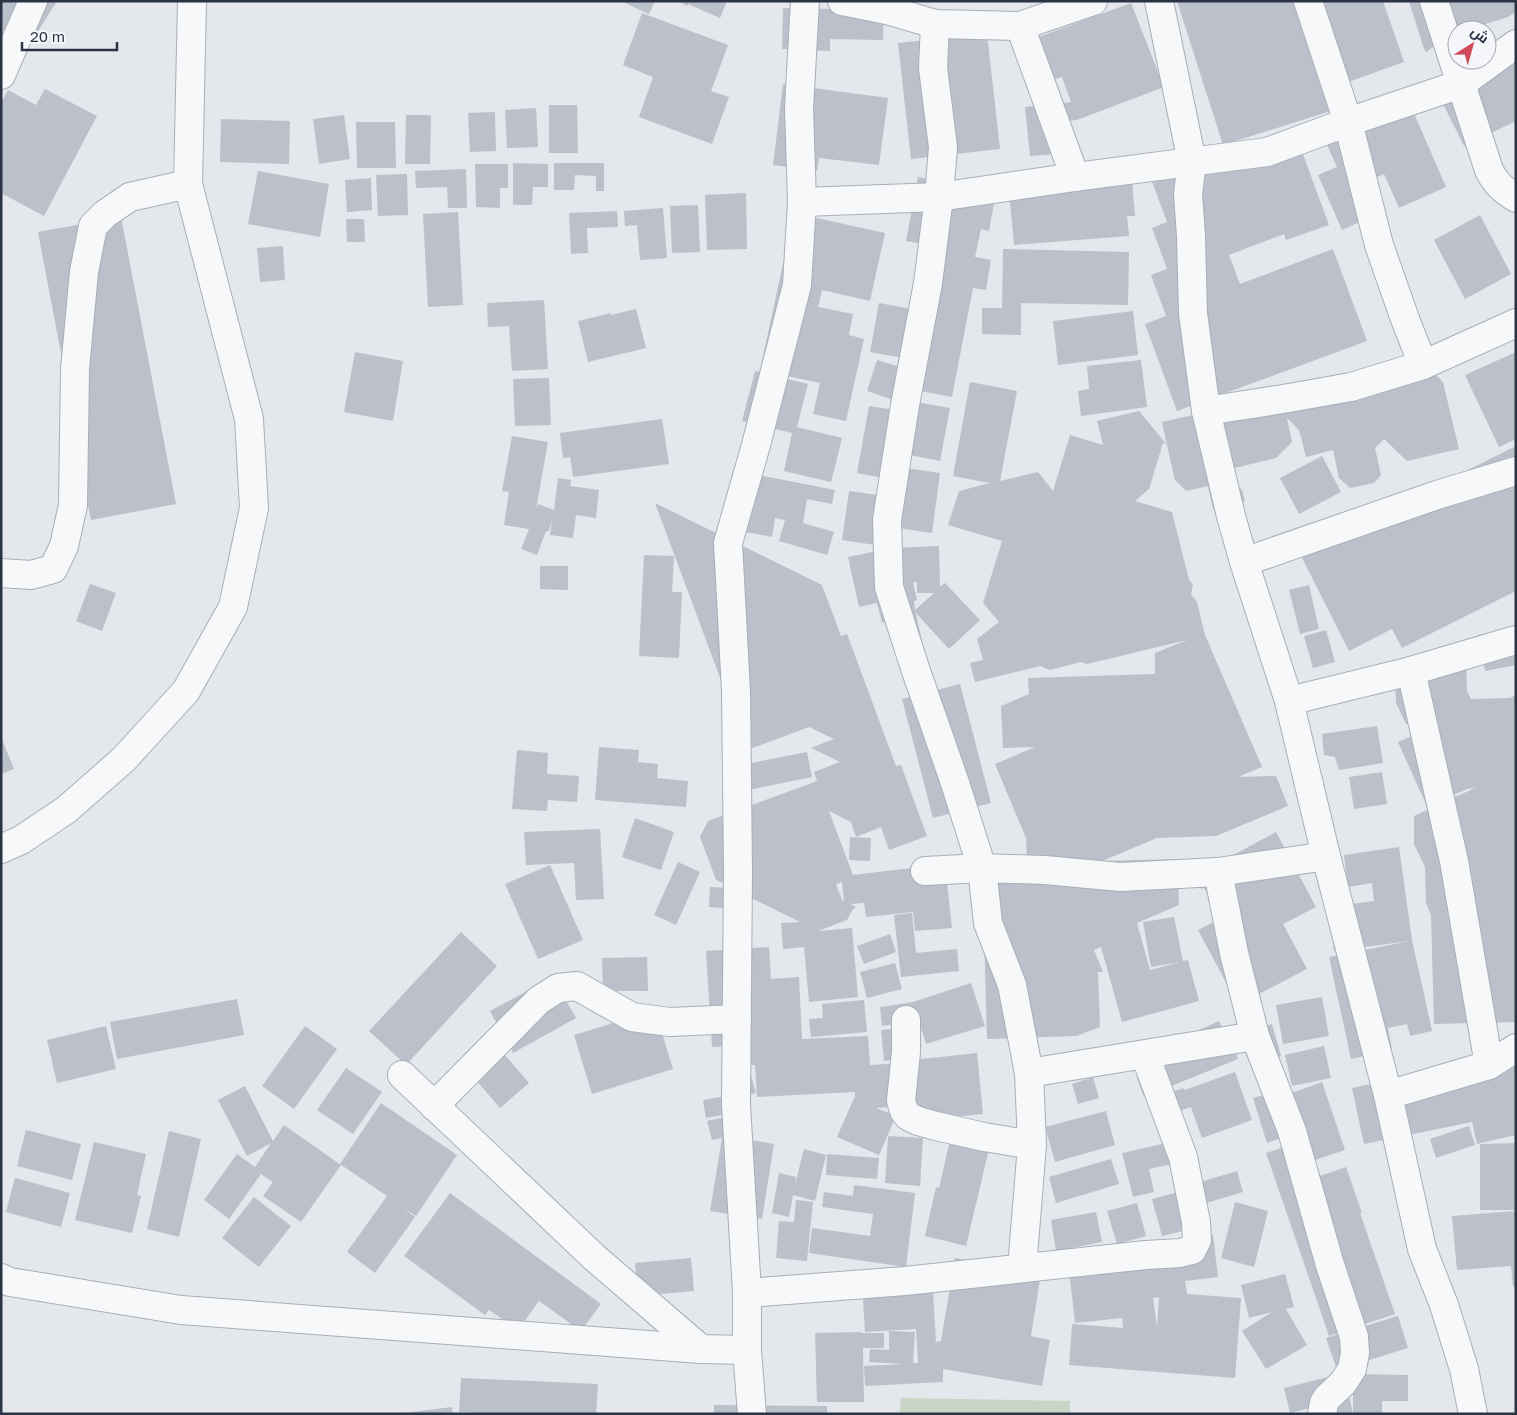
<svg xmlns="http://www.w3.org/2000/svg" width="1517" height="1415" font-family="'Golos Text',Cairo,sans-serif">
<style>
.green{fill:#c9d6c5}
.building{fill:#bbc0ca;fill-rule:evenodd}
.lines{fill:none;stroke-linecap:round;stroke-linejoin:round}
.street-casing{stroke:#a9aeb7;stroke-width:30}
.street{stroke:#f7f8fa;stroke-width:28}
</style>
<rect width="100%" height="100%" fill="#e4e7ec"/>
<path class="green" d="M901,1398L1070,1401V1414H900Z"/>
<g class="building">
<path d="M1,1H57L29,46L1,29Z"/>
<path d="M626,1H655L649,14L625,3Z"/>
<path d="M678,1H727L720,18L688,4L687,6Z"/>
<path d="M1177,1H1383L1404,62L1334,87L1340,108L1223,145Z"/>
<path d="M1409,1H1516V12L1508,17L1479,26L1472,30H1457L1426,52L1423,46Z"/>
<path d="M1131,3L1164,87L1077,120L1067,121L1070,153L1030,156L1025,107L1071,102L1062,77L1052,80L1036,38Z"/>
<path d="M783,8L884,10L883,40L830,39V51L782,49Z"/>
<path d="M642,13L728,45L711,91L729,97L712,144L639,117L653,77L623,65Z"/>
<path d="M987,34L1000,149L911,159L898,43Z"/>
<path d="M1516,44V121L1464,146L1433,84Z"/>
<path d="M783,84L888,98L879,165L819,158L817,171L773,165Z"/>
<path d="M1403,88L1446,187L1399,208L1384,174L1371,180L1384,211L1342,230L1318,175L1337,167L1318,125Z"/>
<path d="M45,89L97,116L44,216L1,193V103L8,90L36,105Z"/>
<path d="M549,105H577L578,153H549Z"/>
<path d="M536,108L538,147L507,148L505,110Z"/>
<path d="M495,112L496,151L470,152L468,113Z"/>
<path d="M344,115L350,159L319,164L313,119Z"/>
<path d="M406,115H431L430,164H405Z"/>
<path d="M221,119L290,121L289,164L220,162Z"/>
<path d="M356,122H395L396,168H357Z"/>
<path d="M1293,127L1329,225L1286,240L1284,234L1229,255L1240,284L1333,249L1367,341L1177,411L1145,324L1166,316L1151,275L1167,269L1152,228L1167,222L1151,179Z"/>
<path d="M513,163L548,164V187H533L532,205H513Z"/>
<path d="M554,163H604V191H596V176L575,175L574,190H554Z"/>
<path d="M475,164H508V188H500V208L476,207Z"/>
<path d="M466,169L467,208H448L447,187L416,188L415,171Z"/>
<path d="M1131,169L1135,216H1127L1129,236L1014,245L1008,180Z"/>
<path d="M258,171L329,184L320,237L248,224Z"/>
<path d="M407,174L408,215L378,216L376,175Z"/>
<path d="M918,177L996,192L989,231L981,229L975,257L991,260L986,290L973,288L952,397L909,389L915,360L870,352L879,303L916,310L928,245L906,241Z"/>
<path d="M371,178L372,210L347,212L345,180Z"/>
<path d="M746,193L747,249L707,250L705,195Z"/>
<path d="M698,205L700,252L672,253L670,206Z"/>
<path d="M663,208L667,258L640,260L637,225L625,226L624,211Z"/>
<path d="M617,211L618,227L587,228L588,253L571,254L569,213Z"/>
<path d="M458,212L463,305L428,307L423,214Z"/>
<path d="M794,213L885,233L870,301L822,290L818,307L853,314L849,335L864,339L846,421L813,414L820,383L760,370Z"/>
<path d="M1480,215L1511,274L1465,299L1434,240Z"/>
<path d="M121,217L176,504L91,520L80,464H82L38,232Z"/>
<path d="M346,219H364L365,242H347Z"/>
<path d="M283,246L285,280L260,282L257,248Z"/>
<path d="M1003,249L1129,252L1128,305L1021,303V335L982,334V308H1002Z"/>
<path d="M544,300L548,369L512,371L509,326L488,327L487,303Z"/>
<path d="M636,309L646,348L588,362L578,321L611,313V315Z"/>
<path d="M1133,311L1138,355L1058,365L1053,321Z"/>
<path d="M355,352L403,361L393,421L344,412Z"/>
<path d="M1516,352V439L1499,447L1465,375Z"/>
<path d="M877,360L910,370L899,402L867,391Z"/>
<path d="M1141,360L1147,407L1081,416L1078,391L1089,389L1087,366Z"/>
<path d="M1425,364L1443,382L1459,449L1407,461L1384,439L1375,448L1381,475L1374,483L1350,488L1339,478L1333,450L1306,457L1299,430L1287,418L1292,442L1276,458L1222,471L1242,490L1245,501L1213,509L1208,486L1186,491L1175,480L1167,445L1163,443L1149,489L1135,501L1172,512L1189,580L1193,585L1191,594L1197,602L1205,635L1262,767L1238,777L1276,776L1288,806L1216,836L1157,838L1102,861L1177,859L1179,905L1137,923L1150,970L1180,962L1151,967L1143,922L1174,917L1183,961L1188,960L1199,1001L1122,1022L1101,947L1094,950L1103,972H1098L1100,1027L1076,1036L987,1039L982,866L1027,860L1026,838L995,764L1035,747L1003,748L1001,706L1029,694L1028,678L1155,674V653L1187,640L1087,664L1081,662L1050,670L1040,666L975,682L970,663L983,660L977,639L999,622L983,603L1002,541L948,525L959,491L990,483L953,476L970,382L1017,391L1000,481L1038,472L1053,491L1070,435L1103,445L1097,421L1139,411L1167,445L1162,422L1361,377L1366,397L1390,372Z"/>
<path d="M755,371L808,384L797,427L842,438L831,482L784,471L792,433L742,421Z"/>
<path d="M549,378L551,425L515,426L513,379Z"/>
<path d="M904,400L950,408L940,461L905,454L900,481L857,473L869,406L902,411Z"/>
<path d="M662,419L669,464L573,477L570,457L563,458L560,433Z"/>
<path d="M512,436L548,442L536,509L538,504L554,510L558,478L571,480L570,486L599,490L596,518L576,515L573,538L550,535L552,521L548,532L546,531L537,555L521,549L529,529L504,525L509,492L502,491Z"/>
<path d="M1516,446V591L1402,648L1392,629L1349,651L1300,554Z"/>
<path d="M1322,456L1341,492L1299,514L1280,478Z"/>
<path d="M905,468L940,473L932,533L877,525L875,545L842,540L849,491L900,498Z"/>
<path d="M733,470L835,490L832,504L807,499L803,523L834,532L827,555L779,541L785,520L775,518L772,537L730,529L727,498Z"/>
<path d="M655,503L822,585L841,636L847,634L896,766L901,765L927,836L889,850L881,827L856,837L851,822L829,811L853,875L945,864L952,928L915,931L913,912L866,917L864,903L850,904L856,907L853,909L847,920L818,931L852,928L858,997L809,1002L804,947L783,949L781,923L800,922L739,892L738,909L709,907L710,887L732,888L716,880L700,837L708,821L817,781L814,772L840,762L811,748L834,739L809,727L747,750ZM842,882L844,901L842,900L836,884Z"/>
<path d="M939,546L940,587L945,583L980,620L949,649L916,613L925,656L906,618L882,623L877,603L859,607L848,557L892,548ZM913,582H917V593H934L915,610L914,601L917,600Z"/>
<path d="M644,555L674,556L672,592H682L679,658L639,656Z"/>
<path d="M540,566H568V590L540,589Z"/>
<path d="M90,584L116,593L102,631L76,621Z"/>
<path d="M1309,585L1319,629L1300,634L1289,590Z"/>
<path d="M1516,628V665L1485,671L1478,635Z"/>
<path d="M1326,630L1335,662L1313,668L1304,636Z"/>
<path d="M1466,654L1467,691L1471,699L1510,698L1516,695V1022L1434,1024L1431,915L1426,903L1425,867L1414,844V816L1475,788L1467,789L1437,802H1425L1398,742L1439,724H1406L1396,703L1395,674Z"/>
<path d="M960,684L991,803L933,818L902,699Z"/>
<path d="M1377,726L1383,763L1339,770L1335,757L1324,755L1322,734Z"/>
<path d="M1,741L3,742L14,769L1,774Z"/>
<path d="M599,747L639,750L638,762L658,764L657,778L688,781L686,807L595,800Z"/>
<path d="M517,750L548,753L547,774L579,776L577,802L548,800L547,811L512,809Z"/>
<path d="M807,752L812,777L729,794L725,768Z"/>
<path d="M1382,772L1387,804L1354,809L1349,777Z"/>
<path d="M635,818L674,832L661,870L622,857Z"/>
<path d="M600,829L604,899L576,900L574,863L526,865L524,832Z"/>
<path d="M1276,832L1316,907L1283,924L1307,969L1238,1005L1198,930L1220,919L1204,888L1201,889L1194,876Z"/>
<path d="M850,837L871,838L870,861L849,860Z"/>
<path d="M1399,847L1412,940L1432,1031L1410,1036L1407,1024L1388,1028L1392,1050L1351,1059L1329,957L1410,941L1334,951L1329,907L1374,901L1372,883L1348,887L1344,855Z"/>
<path d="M678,862L700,872L676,925L654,915Z"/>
<path d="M550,865L583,940L538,959L505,884Z"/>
<path d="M912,913L916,953L957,949L959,971L901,977L894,915Z"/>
<path d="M461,932L497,966L406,1065L369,1031Z"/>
<path d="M890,934L896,952L864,964L857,946Z"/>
<path d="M769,947L771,979L799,977L802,1039L868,1036L870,1065L902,1063L905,1106L876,1108L896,1116L879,1155L837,1137L854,1098L855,1099V1092L757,1097L755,1065L734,1066L733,1046L712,1047L706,951Z"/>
<path d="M647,957L648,991H603L602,958Z"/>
<path d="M895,963L902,989L867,998L860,972Z"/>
<path d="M553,977L576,1018L513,1053L490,1011Z"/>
<path d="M971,983L985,1026L926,1044L919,1021L882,1026L880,1007L913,1002Z"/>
<path d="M1322,997L1329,1036L1283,1044L1276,1005Z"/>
<path d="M237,999L244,1035L117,1059L110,1022Z"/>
<path d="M864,1000L867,1032L811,1037L809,1019L823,1018L822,1004Z"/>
<path d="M655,1010L673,1069L592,1094L574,1035Z"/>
<path d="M1219,1021L1228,1040L1230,1041L1238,1059L1144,1097L1137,1078L1187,1058L1178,1039Z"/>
<path d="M1272,1024L1281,1056L1266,1061L1244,1031Z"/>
<path d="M106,1026L116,1069L57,1083L47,1040Z"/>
<path d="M305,1026L337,1049L294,1109L262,1086Z"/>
<path d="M917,1026L920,1057L884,1061L881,1030Z"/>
<path d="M1324,1046L1331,1078L1292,1086L1285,1055Z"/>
<path d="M498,1047L529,1083L500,1108L469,1072Z"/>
<path d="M977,1053L983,1114L931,1119L930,1108L909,1110L904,1061Z"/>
<path d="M1516,1054V1135L1477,1144L1472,1122L1364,1144L1352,1088Z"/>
<path d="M346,1068L382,1092L353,1134L317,1110Z"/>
<path d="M1235,1072L1252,1120L1202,1138L1191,1107L1155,1119L1148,1100L1184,1088L1185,1090Z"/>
<path d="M751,1076L756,1093L737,1099L739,1112L706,1118L703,1100L731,1095L727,1084Z"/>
<path d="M1093,1077L1099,1098L1078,1104L1072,1084Z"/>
<path d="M1322,1082L1345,1150L1315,1160L1320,1176L1346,1167L1362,1213H1360L1395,1314L1329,1336L1266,1153L1304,1140L1289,1094Z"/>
<path d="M245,1086L273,1141L284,1125L341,1165L301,1222L263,1196L273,1182L261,1174L229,1219L204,1200L237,1154L255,1167L271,1143L247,1156L218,1100Z"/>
<path d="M1273,1092L1287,1136L1267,1143L1253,1098Z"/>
<path d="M381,1103L457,1155L416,1216L403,1208L415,1217L375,1273L347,1252L387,1196L340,1164Z"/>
<path d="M1106,1111L1115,1145L1055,1162L1045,1127Z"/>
<path d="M738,1114L727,1136L774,1144L762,1219L710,1211L722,1138L712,1140L707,1121Z"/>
<path d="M1469,1126L1475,1145L1436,1158L1430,1139Z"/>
<path d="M26,1130L81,1144L72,1180L17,1166Z"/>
<path d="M169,1131L201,1139L179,1237L147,1229Z"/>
<path d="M888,1136L923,1138L920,1186L885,1183Z"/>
<path d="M951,1136L990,1145L966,1246L925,1236L936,1187L939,1188Z"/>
<path d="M94,1142L146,1154L137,1195L141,1196L132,1233L75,1220Z"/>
<path d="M1171,1142L1176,1163L1149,1169L1154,1192L1133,1197L1122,1153Z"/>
<path d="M1516,1143V1210H1480V1144Z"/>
<path d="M804,1149L826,1155L815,1201L793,1195L789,1217L772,1213L779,1173L796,1177L795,1185Z"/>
<path d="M827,1154L879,1158L877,1179L826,1175Z"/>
<path d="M1111,1159L1119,1184L1056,1203L1049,1177Z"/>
<path d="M1237,1171L1243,1192L1203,1204L1197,1183Z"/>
<path d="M15,1178L70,1193L61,1227L6,1212Z"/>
<path d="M854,1185L915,1193L906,1267L809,1253L812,1228L870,1236L873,1214L822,1207L824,1192L853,1196Z"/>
<path d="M1182,1191L1192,1229L1162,1236L1152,1199Z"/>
<path d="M450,1193L601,1304L581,1331L539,1301L518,1330L489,1310L485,1315L404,1256Z"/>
<path d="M254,1197L291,1226L259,1267L222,1238Z"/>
<path d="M796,1200L813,1202L807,1261L776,1258L779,1221L794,1222Z"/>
<path d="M1235,1202L1268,1211L1254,1267L1221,1258Z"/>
<path d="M1137,1203L1146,1236L1117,1244L1107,1211Z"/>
<path d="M1516,1211V1286L1513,1287L1511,1266L1457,1270L1452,1216Z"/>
<path d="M1096,1212L1102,1242L1056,1251L1051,1220Z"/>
<path d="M1213,1235L1218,1277L1185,1281L1187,1294L1241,1298L1235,1378L1069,1365L1072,1324L1123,1328L1122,1318L1075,1323L1067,1252ZM1159,1297L1157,1327L1153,1298Z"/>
<path d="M691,1258L694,1291L638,1296L635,1263Z"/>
<path d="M955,1258L1041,1273L1031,1336L1050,1340L1042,1386L943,1369V1382L865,1386L864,1366L904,1364L869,1362L870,1349L889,1350V1331L915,1332L913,1363H918L916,1329L865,1332L862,1280L932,1275L936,1342L941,1341Z"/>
<path d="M1285,1274L1294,1307L1286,1309L1307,1345L1266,1369L1242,1331L1272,1312L1249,1318L1241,1285Z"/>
<path d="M1398,1316L1408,1348L1337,1370L1326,1338Z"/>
<path d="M861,1332V1333H884V1348H863L864,1402H817L815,1333Z"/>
<path d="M1344,1373L1353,1414H1315L1314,1407L1290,1413L1284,1388Z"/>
<path d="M1353,1374L1408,1375V1401H1382V1414H1353Z"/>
<path d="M461,1378L598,1384L596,1414H502L459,1412Z"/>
<path d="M714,1405L827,1406V1414H714Z"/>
<path d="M452,1407L453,1414H404V1413Z"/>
</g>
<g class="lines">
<g class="street-casing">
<g id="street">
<path d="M842,1L887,10L935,24L1020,26L1093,1"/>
<path d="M1159,1L1192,162L1188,194L1191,236L1193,313L1206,411L1231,516L1244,562L1289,701L1326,856L1388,1095L1422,1249L1444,1305L1464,1369L1473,1414"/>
<path d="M1434,1L1489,170C1495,183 1504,191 1516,198"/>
<path d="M935,24L933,68L943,147L939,197L928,283L905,405L887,520L889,587L915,668L955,783L982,868L988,923L1012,985L1029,1073L1032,1145L1022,1268"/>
<path d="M1020,26L1075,177"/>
<path d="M1,75L33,1"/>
<path d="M802,202L939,197L1075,177L1267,152L1348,122L1461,84L1516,44"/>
<path d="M1423,365L1516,323"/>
<path d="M1206,411L1283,399L1351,387L1423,365L1405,319L1379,245L1348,122L1308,1"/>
<path d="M1244,562L1437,495L1516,471"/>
<path d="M1,573L31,575L53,569L64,546L73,505L75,369L84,272L93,226L105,214L130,197L188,184"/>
<path d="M1411,671L1454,861L1489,1065"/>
<path d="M1289,701L1411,671L1516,640"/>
<path d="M1,849L21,840L66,810L124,759L186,691L233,607L254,508L249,419L188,184L192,1"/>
<path d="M925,871L982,868L1045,870L1120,877L1218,872L1326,856"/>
<path d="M1218,872L1234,953L1255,1036L1292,1131L1330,1265L1354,1337L1355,1353L1352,1369L1343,1383L1327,1398L1324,1403L1322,1414"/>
<path d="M906,1020V1052L901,1101L904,1111L908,1116L918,1121L936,1126L984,1137L1032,1145"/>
<path d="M1029,1073L1255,1036"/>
<path d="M402,1075L595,1258L701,1349"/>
<path d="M1388,1095L1489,1065L1516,1048"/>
<path d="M434,1106L539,1000L558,988L577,986L632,1017L670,1022L737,1019"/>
<path d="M1,1278L10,1282L181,1310L701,1349L747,1350"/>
<path d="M747,1293L905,1281L1146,1255L1180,1253L1192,1250L1197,1240L1196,1222L1183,1157L1145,1055"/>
<path d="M752,1414L747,1350V1293L736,1104L738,871L736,691L728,543L756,445L797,285L802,202L799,108L805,1"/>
</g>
</g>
<use href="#street" class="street"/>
</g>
<rect width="1517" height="1415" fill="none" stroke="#2b3445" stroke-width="5"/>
<g transform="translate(1472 45) rotate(37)"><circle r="24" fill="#f4f6f9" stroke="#a4a8b1"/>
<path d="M0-4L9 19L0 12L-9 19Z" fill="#d1495b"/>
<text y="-8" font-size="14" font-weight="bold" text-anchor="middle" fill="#2b3445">ش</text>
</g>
<path d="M22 42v8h95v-8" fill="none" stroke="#2b3445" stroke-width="2.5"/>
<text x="30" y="42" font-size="15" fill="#2b3445" stroke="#f4f6f9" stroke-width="4" paint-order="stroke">20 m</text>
</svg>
